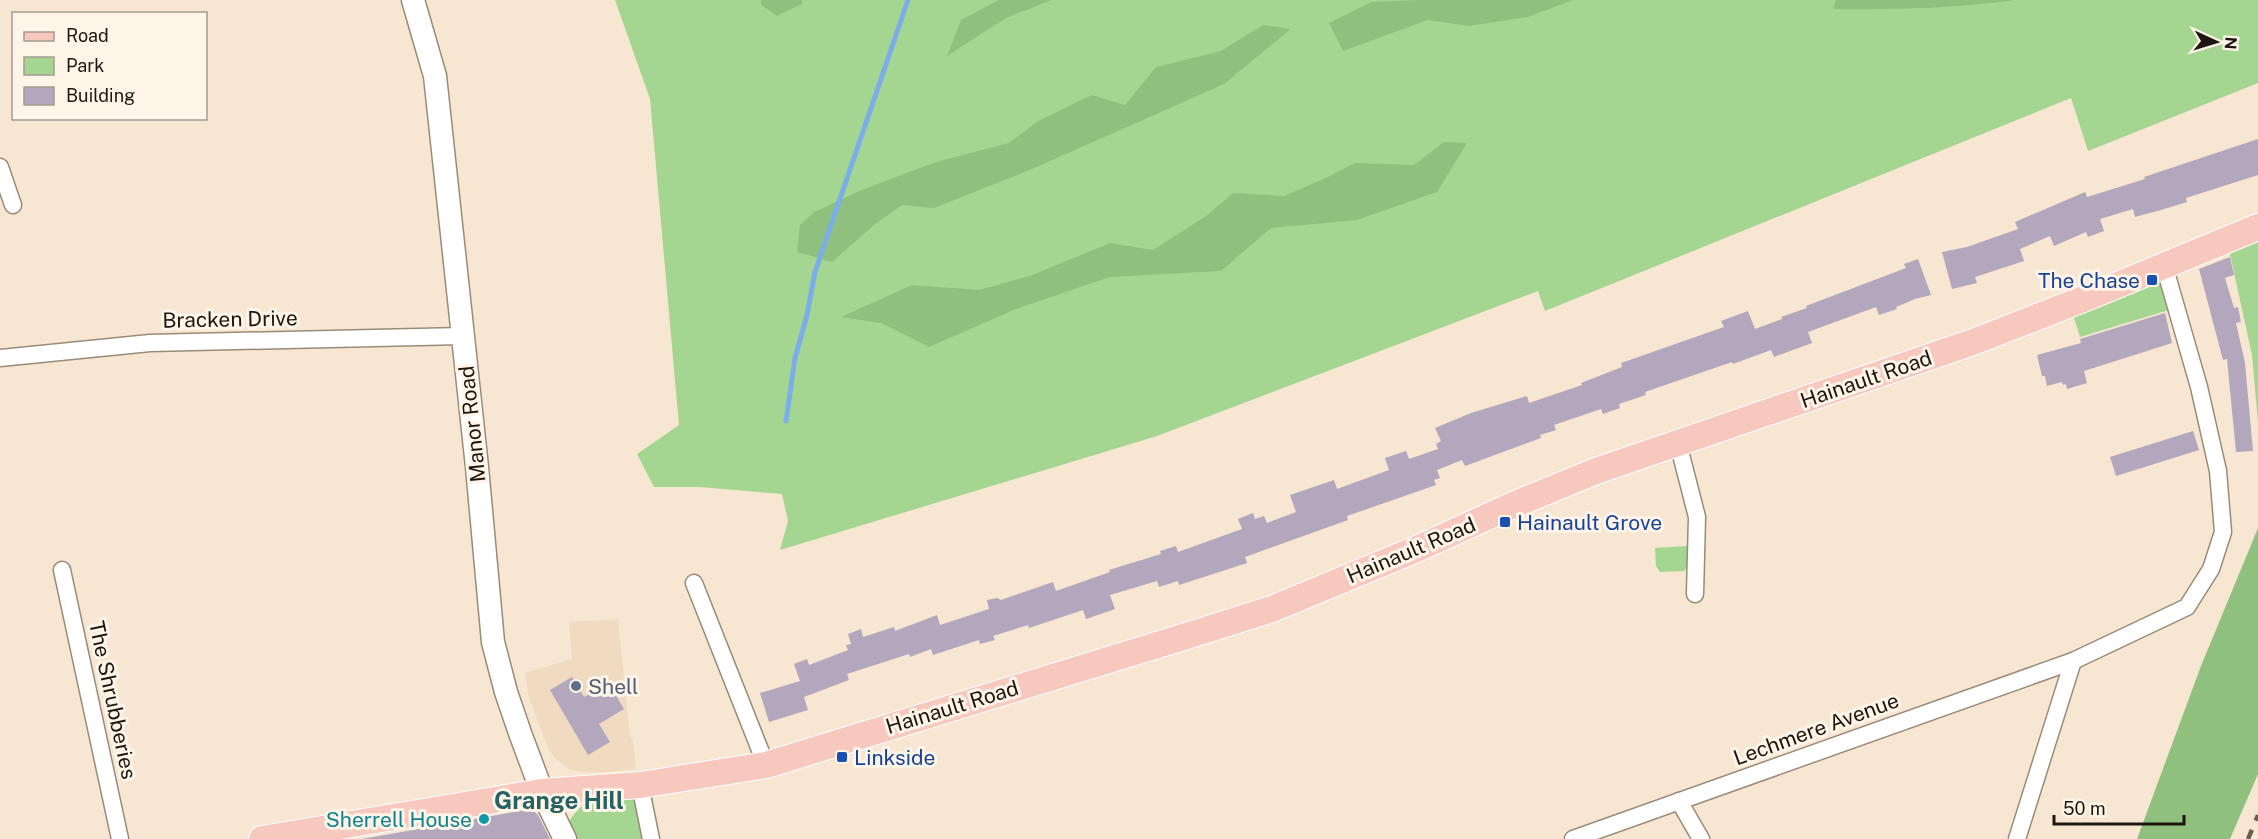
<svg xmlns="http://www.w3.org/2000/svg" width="2258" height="839" font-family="'Public Sans',sans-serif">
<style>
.built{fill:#f0dac0}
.green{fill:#a5d691}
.forest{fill:#90c07d}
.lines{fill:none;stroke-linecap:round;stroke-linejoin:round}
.stream{stroke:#7badeb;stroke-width:5}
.building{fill:#b2a7bc}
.minor-casing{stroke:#9a8b78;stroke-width:19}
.secondary-casing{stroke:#9a8b78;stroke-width:25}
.primary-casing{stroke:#fff;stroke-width:28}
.minor{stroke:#fff;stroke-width:16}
.secondary{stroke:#fff;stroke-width:22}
.primary{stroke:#f7c8be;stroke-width:26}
.rail{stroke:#695f53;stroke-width:4.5;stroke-dasharray:10 10;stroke-linecap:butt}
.transit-dot{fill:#1a4fb4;stroke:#fef4e8;stroke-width:2}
.service-dot{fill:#5c6f8a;stroke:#fef4e8;stroke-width:2}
.culture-dot{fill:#0f9aa8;stroke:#fef4e8;stroke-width:2}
.labels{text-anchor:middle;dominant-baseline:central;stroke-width:6;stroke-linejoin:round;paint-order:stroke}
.transit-label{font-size:21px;fill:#164399;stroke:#fef4e8;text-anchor:start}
.street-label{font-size:21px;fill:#1c160f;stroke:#fef4e8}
.service-label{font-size:21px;fill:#4e5e75;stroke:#fef4e8;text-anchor:start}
.culture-label{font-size:21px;fill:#0d838f;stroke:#fef4e8;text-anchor:end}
.quarter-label{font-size:24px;font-weight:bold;fill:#266163;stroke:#fef4e8}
</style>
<rect width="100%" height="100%" fill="#f7e6d1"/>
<path class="built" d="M618,619L630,737L633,741L636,769L608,772H582L569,769L555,758L549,750L529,698L525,673L572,659L569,622Z"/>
<g class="green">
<path d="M615,0H2258V83L2088,151L2071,98L1545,311L1538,291L1157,436L780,550L788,521L782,494L700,487H654L637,454L679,425L650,99Z"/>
<path d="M2258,239V423L2252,355L2228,245Z"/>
<path d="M2162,276L2172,309L2080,337L2072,311Z"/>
<path d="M1687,546V568L1684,571L1660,572L1656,566L1655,548Z"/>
<path d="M635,794L643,839H577L569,822C584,795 607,796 635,794Z"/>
</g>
<g class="forest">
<path d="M761,0H802V4L777,16L761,5Z"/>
<path d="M999,0H1052L1006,18L947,56L961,20Z"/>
<path d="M1418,0H1573L1528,17L1469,26L1428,20L1343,51L1329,23L1371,2Z"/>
<path d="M1836,0H2016C1955,8 1894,10 1833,9Z"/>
<path d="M1263,25L1291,29L1224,84L1143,120L1025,172L934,208L902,205L874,225L832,262L797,252L800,225L814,212L864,189L936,162L1009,143L1038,121L1092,95L1125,105L1156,67L1221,51Z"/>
<path d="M1444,142L1467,143L1437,192L1357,220L1271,228L1221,271L1110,277L1016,309L929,347L881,323L841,317L912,285L979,290L1030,276L1110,243L1153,250L1206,216L1233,193L1284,196L1330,176L1355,163L1414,165Z"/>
<path d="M2258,528V774L2230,839H2137L2201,666Z"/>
</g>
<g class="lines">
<path class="stream" d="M786,421L795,358L807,315L815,272L908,0"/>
</g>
<g class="building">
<path d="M2258,139V175L2186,198L2187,202L2161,210L2135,217L2133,209L2100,219L2104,231L2088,237L2086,232L2054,246L2050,236L2020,249L2024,261L1975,277L1977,283L1952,289L1942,252L1967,247L2018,229L2015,222L2085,192L2087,197L2145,179L2144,177Z"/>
<path d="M2230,257L2234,275L2225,278L2234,308L2238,307L2241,322L2236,323L2245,363L2253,451L2236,452L2227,359L2223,360L2199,269Z"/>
<path d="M1918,259L1931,295L1915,299L1896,307L1897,309L1879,315L1876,307L1808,332L1812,343L1774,357L1771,350L1733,364L1732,362L1645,392L1646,395L1619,404L1620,408L1603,414L1601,409L1554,425L1556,430L1540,435L1541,438L1465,466L1462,460L1437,470L1440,478L1434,480L1436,485L1347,516L1348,520L1245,557L1247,563L1179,585L1178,581L1159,587L1157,581L1110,595L1115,609L1086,619L1083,610L1029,628L1028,625L993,636L995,640L980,644L979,640L933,655L931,649L910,657L909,654L847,674L849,680L804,697L808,710L769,722L760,693L800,681L794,664L807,659L809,665L848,650L846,645L851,644L848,634L861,629L863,637L894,627L895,631L937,615L940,625L989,609L987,600L997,598L1001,600L1053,582L1056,591L1110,572L1109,570L1161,554L1160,551L1176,546L1178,552L1242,529L1238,519L1253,513L1255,519L1264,516L1267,523L1296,512L1290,495L1334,480L1337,489L1389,470L1385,458L1406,451L1409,459L1438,449L1436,444L1441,441L1435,428L1471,413L1527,396L1529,403L1582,385L1581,383L1622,367L1621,363L1724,327L1721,321L1748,311L1755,329L1782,319L1781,317L1807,308L1806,306L1906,268L1904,264Z"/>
<path d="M2165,313L2172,343L2084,371L2087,383L2067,389L2066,384L2063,385L2062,382L2047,386L2045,376H2042L2037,355L2081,343L2080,339Z"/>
<path d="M2193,431L2199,450L2116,476L2110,457Z"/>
<path d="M572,677L584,697L609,684L624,709L599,724L610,742L588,755L550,690Z"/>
<path d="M531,809L538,815L550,839H362Z"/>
</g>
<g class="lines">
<g class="minor-casing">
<g id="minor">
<path d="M0,167L13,205"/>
<path d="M0,358L150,343L462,336"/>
<path d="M1678,443L1697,517L1695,594"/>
<path d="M62,570L120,839"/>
<path d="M694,583L766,765"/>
<path d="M640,785L651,839"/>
<path d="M1679,801L1701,839"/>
<path d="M1573,839L2073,661L2187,607L2211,569L2223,532L2218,471L2199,387L2164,265"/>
<path d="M2017,839L2073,661"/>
</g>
</g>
<g class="secondary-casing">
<path id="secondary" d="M413,0L435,76L477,467L493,642L506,692L520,733L542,792L565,839"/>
</g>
<g class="primary-casing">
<path id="primary" d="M262,839L542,792L640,785L766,765L1180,638L1272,609L1419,548L1511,506L1596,471L1973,342L2091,296L2258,227"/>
</g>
<use href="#minor" class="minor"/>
<use href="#secondary" class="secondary"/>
<use href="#primary" class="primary"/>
<path class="rail" d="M2248,839L2258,815"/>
</g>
<g class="transit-dot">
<rect x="2146" y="274" width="12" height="12" rx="3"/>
<rect x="1499" y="516" width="12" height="12" rx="3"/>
<rect x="836" y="751" width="12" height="12" rx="3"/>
</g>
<circle class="service-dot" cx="576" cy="686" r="6"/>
<circle class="culture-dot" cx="484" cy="819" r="6"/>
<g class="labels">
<g class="transit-label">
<text x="2140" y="280" text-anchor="end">The Chase</text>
<text x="1517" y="522">Hainault Grove</text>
<text x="854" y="757">Linkside</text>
</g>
<g class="street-label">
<text transform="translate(230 319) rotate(-1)">Bracken Drive</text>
<text transform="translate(1866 379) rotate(-19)">Hainault Road</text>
<text transform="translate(472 424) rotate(-96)">Manor Road</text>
<text transform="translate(1411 550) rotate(-23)">Hainault Road</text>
<text transform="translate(113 700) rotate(78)">The Shrubberies</text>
<text transform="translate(952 707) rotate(-17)">Hainault Road</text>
<text transform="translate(1816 729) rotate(-20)">Lechmere Avenue</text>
</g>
<g class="service-label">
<text x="588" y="686">Shell</text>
</g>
<g class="culture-label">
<text x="472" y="819">Sherrell House</text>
</g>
<g class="quarter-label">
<text x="559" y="800">Grange Hill</text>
</g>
</g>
<rect x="12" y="12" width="195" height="108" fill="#fef4e8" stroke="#a49b91" stroke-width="1.5"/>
<rect x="24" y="32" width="30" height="9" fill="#f7c8be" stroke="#a49b91" stroke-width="1.5"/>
<text x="66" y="42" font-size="18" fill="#1c160f">Road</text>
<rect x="24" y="57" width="30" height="18" fill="#a5d691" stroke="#a49b91" stroke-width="1.5"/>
<text x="66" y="72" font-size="18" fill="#1c160f">Park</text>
<rect x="24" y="87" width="30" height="18" fill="#b2a7bc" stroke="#a49b91" stroke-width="1.5"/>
<text x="66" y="102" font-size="18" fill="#1c160f">Building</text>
<g transform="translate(2216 42) rotate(94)" stroke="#fef4e8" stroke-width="4.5" paint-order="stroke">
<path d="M0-4.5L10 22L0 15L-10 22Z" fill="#1c160f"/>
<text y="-9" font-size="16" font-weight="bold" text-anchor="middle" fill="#1c160f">N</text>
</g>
<path d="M2054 815v9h130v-9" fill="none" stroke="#1c160f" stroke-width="3"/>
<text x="2063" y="815" font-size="18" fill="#1c160f" stroke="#fef4e8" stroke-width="4.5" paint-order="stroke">50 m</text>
</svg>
